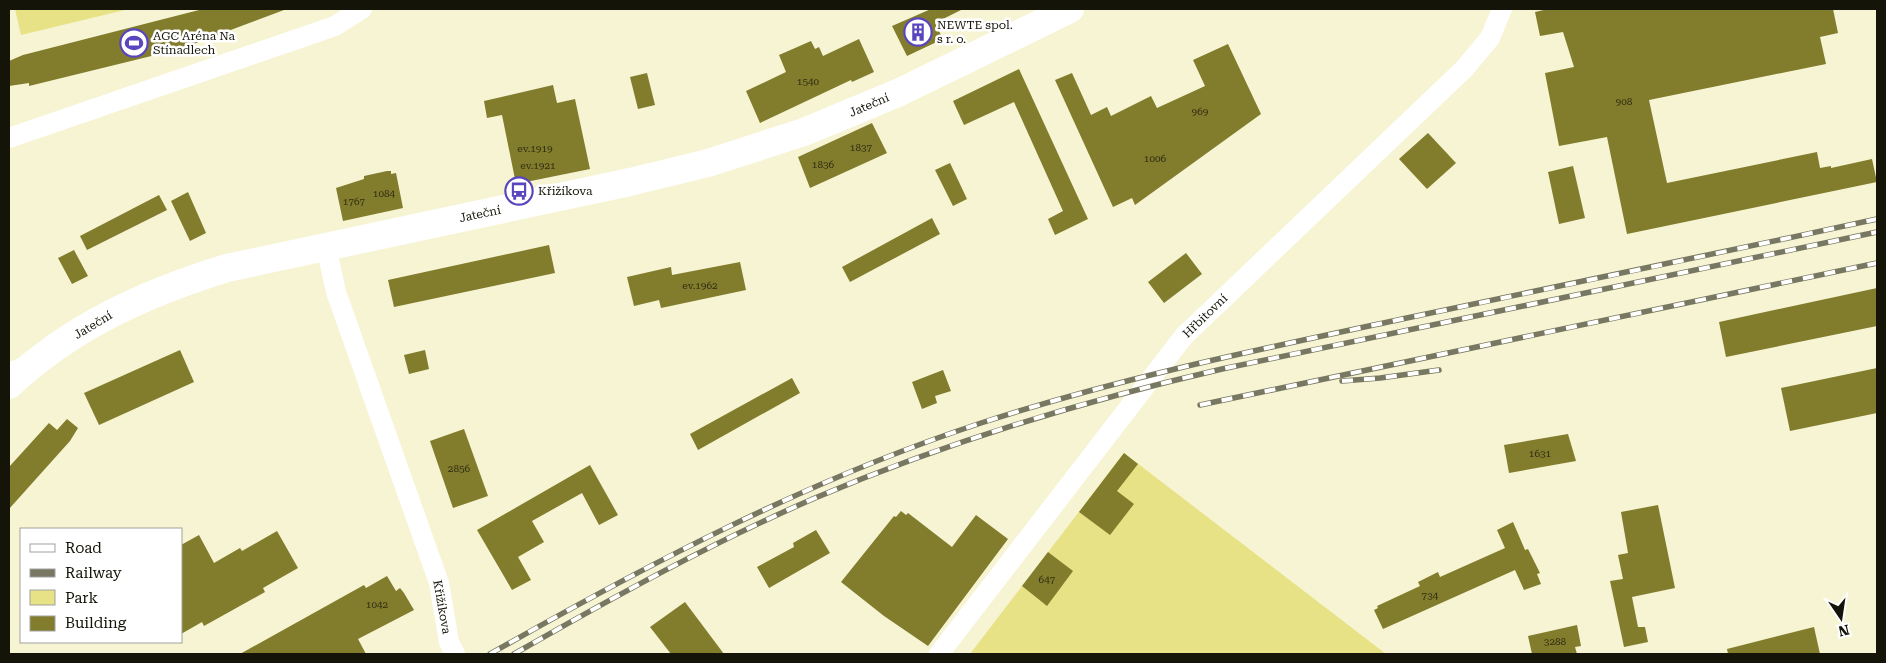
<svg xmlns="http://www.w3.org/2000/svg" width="1886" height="663" font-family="'Roboto Serif',serif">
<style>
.green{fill:#e8e286}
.building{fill:#827c2d}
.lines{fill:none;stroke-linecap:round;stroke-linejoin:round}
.minor{stroke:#fff;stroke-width:20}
.secondary{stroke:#fff;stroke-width:28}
.trunk{stroke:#fff;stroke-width:28}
.rail-casing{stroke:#787762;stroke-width:5.5}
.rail{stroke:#fff;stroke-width:4;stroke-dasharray:11;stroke-linecap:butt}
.labels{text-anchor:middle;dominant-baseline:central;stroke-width:5;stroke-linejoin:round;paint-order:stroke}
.number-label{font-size:10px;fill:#302e12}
.poi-label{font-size:12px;fill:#151409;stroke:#fff;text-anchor:start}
.street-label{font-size:12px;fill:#151409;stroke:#fff}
</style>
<rect width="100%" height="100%" fill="#f6f4d2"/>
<g class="green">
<path d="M15,9H129L21,35Z"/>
<path d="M1124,453L1386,654H970Z"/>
</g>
<g class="building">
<path d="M203,9L284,10L180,49L29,86V83L9,86V61L23,55Z"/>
<path d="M931,9H963L935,23L943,39L907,56L892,26Z"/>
<path d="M1548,9H1833L1838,33L1820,37L1826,64L1649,100L1667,183L1817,152L1820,168L1831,166V168L1872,159L1877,182L1627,234L1607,137L1559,146L1545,73L1574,67L1563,32L1540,36L1535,12Z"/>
<path d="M859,39L874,72L852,82L851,80L760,123L746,91L786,72L779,55L811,41L815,49L819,47L823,56Z"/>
<path d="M1228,44L1261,114L1135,205L1132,198L1113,207L1055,80L1072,73L1091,115L1107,107L1111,116L1151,96L1157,108L1205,86L1193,60Z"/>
<path d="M1019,69L1088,219L1055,235L1048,219L1063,211L1014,102L964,125L953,101Z"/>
<path d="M647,73L655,105L638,109L630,77Z"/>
<path d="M553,85L557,103L575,99L590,169L516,184L502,115L487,118L484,101Z"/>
<path d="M872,123L887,153L810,188L798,157Z"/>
<path d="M1428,133L1456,163L1427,189L1399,159Z"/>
<path d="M950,163L967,199L953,206L935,170Z"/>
<path d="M1573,166L1585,218L1559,224L1548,172Z"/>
<path d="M387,171H391V174L396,173L403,208L343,221L336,188L364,179V176Z"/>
<path d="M188,192L206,233L190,241L171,201Z"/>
<path d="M159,195L167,210L87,250L80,236Z"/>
<path d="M932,218L940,234L850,282L842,267Z"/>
<path d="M549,245L555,273L394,307L388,280Z"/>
<path d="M74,250L88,276L72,284L58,258Z"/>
<path d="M1186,253L1202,274L1164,303L1148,282Z"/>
<path d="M740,262L746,290L661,308L659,300L634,306L627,277L671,267L672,275Z"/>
<path d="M1877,288V326L1726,357L1719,322Z"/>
<path d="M180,350L194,382L99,425L84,393Z"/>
<path d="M425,350L429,369L409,374L404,355Z"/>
<path d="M1877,368V413L1790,431L1781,388Z"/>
<path d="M943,370L951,391L935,396L937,403L922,409L912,382Z"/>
<path d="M792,378L800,393L698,450L690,434Z"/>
<path d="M67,419L78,428L70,441L9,509V467L49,423L57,430Z"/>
<path d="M464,429L488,496L453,508L430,441Z"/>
<path d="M1568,434L1576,461L1509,473L1504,445Z"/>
<path d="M1124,453L1138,464L1117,491L1134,504L1110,535L1079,512Z"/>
<path d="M590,465L618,515L599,525L582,493L532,521L544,542L518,557L531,580L512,590L477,530Z"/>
<path d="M1658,505L1675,588L1632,597L1638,627H1645L1648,642L1624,647L1610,581L1623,579L1618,555L1628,553L1621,512Z"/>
<path d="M901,511L906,515L908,513L952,547L976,515L1008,539L928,646L884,616L841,582L894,516L896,517Z"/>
<path d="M1513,522L1525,550L1528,549L1540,573L1537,574L1541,584L1524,590L1515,570L1383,629L1374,610L1378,608L1377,606L1420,586L1418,582L1438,572L1440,577L1505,548L1497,530Z"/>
<path d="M816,530L830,553L769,588L757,567L794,547L793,543Z"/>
<path d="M277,531L298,568L263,588L265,592L204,626L202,622L181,634V545L199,535L214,563L240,548L242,551Z"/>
<path d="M1048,552L1073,571L1047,606L1022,586Z"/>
<path d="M387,576L396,591L400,588L404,593L414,610L358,639L366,654H240L364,585L366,588Z"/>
<path d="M685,602L724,654H671L650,627Z"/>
<path d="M1577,625L1581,646L1575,647L1577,654H1532L1528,636Z"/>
<path d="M1814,627L1820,654H1728L1727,649Z"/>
</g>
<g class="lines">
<g class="minor">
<path d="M9,138L335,26L362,9"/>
<path d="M326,246L336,292L439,583L449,642L455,654"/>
<path d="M939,654L1184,336L1464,69L1490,38L1502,9"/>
</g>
<path class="secondary" d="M9,385C72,326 146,293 227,268L630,182L708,163L804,132L900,92L1070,9"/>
<path class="trunk" d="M9,377L22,372"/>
<g class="rail-casing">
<g id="rail">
<path d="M1342,381L1380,378L1439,370"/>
<path d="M1200,405L1877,263"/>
<path d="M490,654C648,564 808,480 981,423C1119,378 1261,349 1402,319C1561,286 1719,253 1877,219"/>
<path d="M514,654C612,598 711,543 815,498C947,442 1083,401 1222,369L1877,232"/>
</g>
</g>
<use href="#rail" class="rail"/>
</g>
<defs>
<g id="building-ring" transform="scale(1.4375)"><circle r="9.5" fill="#fff" stroke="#5945bd" stroke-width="1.5"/><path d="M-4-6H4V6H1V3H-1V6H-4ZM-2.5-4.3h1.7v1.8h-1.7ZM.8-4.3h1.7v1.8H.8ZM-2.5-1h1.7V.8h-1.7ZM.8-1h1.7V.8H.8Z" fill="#5945bd"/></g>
<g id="stadium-ring" transform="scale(1.4375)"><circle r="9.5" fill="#fff" stroke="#5945bd" stroke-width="1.5"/><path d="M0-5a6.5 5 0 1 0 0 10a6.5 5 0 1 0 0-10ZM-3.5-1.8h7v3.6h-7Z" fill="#5945bd"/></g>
<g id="bus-ring" transform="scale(1.4375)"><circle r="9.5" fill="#fff" stroke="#5945bd" stroke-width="1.5"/><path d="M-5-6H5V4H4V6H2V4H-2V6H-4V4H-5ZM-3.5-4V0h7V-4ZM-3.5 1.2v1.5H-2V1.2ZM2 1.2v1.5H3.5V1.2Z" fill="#5945bd"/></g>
</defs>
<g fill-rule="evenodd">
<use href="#building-ring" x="918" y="32"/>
<use href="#stadium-ring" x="134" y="43"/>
<use href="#bus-ring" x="519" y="191"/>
</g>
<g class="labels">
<g class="number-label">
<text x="808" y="81">1540</text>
<text x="1624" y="101">908</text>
<text x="1200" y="111">969</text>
<text x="861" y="147">1837</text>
<text x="535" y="148">ev.1919</text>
<text x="1155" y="158">1006</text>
<text x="823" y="164">1836</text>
<text x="538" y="165">ev.1921</text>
<text x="384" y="193">1084</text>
<text x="354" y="201">1767</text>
<text x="700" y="285">ev.1962</text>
<text x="1540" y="453">1631</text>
<text x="459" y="468">2856</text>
<text x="1047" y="579">647</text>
<text x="1430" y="595">734</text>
<text x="377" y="604">1042</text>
<text x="1555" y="641">3288</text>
</g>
<g class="poi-label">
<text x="937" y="25">NEWTE spol.<tspan x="937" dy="14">s r. o.</tspan></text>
<text x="153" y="36">AGC Aréna Na<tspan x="153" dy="14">Stínadlech</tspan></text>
<text x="538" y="191">Křižíkova</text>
</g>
<g class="street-label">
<text transform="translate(869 105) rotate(-23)">Jateční</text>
<text transform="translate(480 214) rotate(-12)">Jateční</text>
<text transform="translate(1205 316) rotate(-44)">Hřbitovní</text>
<text transform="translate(93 325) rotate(-31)">Jateční</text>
<text transform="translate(442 607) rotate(80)">Křižíkova</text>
</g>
</g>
<rect width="1886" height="663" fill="none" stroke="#151409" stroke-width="20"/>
<rect x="20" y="528" width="162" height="115" fill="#ffffff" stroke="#a1a19d"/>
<rect x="30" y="544" width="25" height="8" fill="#ffffff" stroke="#a1a19d"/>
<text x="65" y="553" font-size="15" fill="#151409">Road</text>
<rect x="30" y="569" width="25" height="8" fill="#787762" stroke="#a1a19d"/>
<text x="65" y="578" font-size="15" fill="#151409">Railway</text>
<rect x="30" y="590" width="25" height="15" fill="#e8e286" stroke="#a1a19d"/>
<text x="65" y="603" font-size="15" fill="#151409">Park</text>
<rect x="30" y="616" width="25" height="15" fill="#827c2d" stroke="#a1a19d"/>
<text x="65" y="628" font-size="15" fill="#151409">Building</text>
<g transform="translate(1841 618) rotate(167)" stroke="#ffffff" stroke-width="4" paint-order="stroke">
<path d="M0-4L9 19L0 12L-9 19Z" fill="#151409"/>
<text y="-8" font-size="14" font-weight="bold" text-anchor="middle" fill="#151409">N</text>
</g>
</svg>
